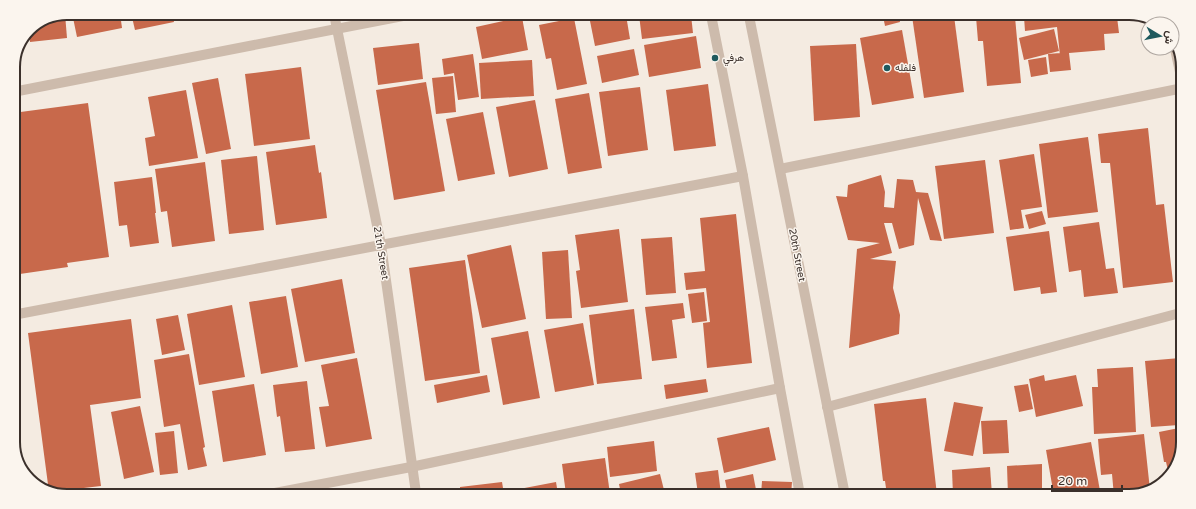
<svg xmlns="http://www.w3.org/2000/svg" width="1196" height="509" font-family="'Varela Round',Vazirmatn,sans-serif">
<style>
.building{fill:#c8694b}
.lines{fill:none;stroke-linecap:round;stroke-linejoin:round}
.minor{stroke:#cdbbac;stroke-width:10}
.tertiary{stroke:#cdbbac;stroke-width:10}
.poi-dot{fill:#1f5a5e;stroke:#fbf5ee;stroke-width:1.5}
.labels{text-anchor:middle;dominant-baseline:central;stroke-width:3;stroke-linejoin:round;paint-order:stroke}
.poi-label{font-size:10px;fill:#3b302b;stroke:#fbf5ee;text-anchor:start}
.street-label{font-size:10px;fill:#3b302b;stroke:#fbf5ee}
.rim{fill:none;stroke:#3b302b;stroke-width:2}
</style>
<rect width="100%" height="100%" fill="#f4ebe1"/>
<g class="building">
<path d="M72,13H120L122,28L77,37Z"/>
<path d="M131,13H172L174,22L135,30Z"/>
<path d="M65,14L67,38L30,42L29,29Z"/>
<path d="M621,15H626L630,39L595,46L590,21Z"/>
<path d="M639,15H691L693,33L642,39Z"/>
<path d="M883,16H899L900,22L885,26Z"/>
<path d="M912,16H954L964,92L924,98Z"/>
<path d="M992,16L1015,17L1021,83L987,86L983,41H978L976,17Z"/>
<path d="M522,17L528,50L482,59L476,27Z"/>
<path d="M1024,17H1117L1119,33L1104,34L1105,50L1069,53L1071,70L1050,72L1048,54L1060,53V56L1057,27L1025,31Z"/>
<path d="M574,18L587,84L557,90L551,58L546,59L539,25Z"/>
<path d="M1054,29L1059,51L1024,60L1019,38Z"/>
<path d="M902,30L914,98L872,105L860,38Z"/>
<path d="M696,36L701,68L649,77L644,45Z"/>
<path d="M419,43L423,79L378,85L373,48Z"/>
<path d="M856,44L860,117L814,121L810,46Z"/>
<path d="M634,49L639,75L602,83L597,56Z"/>
<path d="M473,54L479,97L458,100L454,73L444,75L442,59Z"/>
<path d="M1046,57L1048,74L1031,77L1028,60Z"/>
<path d="M532,60L534,96L481,99L479,63Z"/>
<path d="M301,67L310,139L254,146L245,74Z"/>
<path d="M453,76L456,112L436,114L432,78Z"/>
<path d="M218,78L231,149L206,154L192,83Z"/>
<path d="M426,82L445,191L394,200L376,90Z"/>
<path d="M708,84L716,146L674,151L666,90Z"/>
<path d="M640,87L648,150L608,156L599,92Z"/>
<path d="M186,90L198,158L149,166L145,138L155,136L148,97Z"/>
<path d="M589,93L602,168L568,174L555,99Z"/>
<path d="M535,100L548,169L509,177L496,107Z"/>
<path d="M88,103L109,257L67,263L68,267L13,275V113Z"/>
<path d="M483,112L495,174L458,181L446,119Z"/>
<path d="M1148,128L1156,205L1164,204L1173,282L1123,288L1110,163H1101L1098,134Z"/>
<path d="M1088,137L1098,212L1048,218L1039,144Z"/>
<path d="M315,145L319,173L321,172L327,218L276,225L266,152Z"/>
<path d="M1034,154L1042,207L1021,210L1024,228L1010,230L999,160Z"/>
<path d="M257,156L264,230L229,234L221,160Z"/>
<path d="M985,160L994,233L944,239L935,166Z"/>
<path d="M205,162L215,241L172,247L167,211L161,212L155,169Z"/>
<path d="M881,175L885,192L884,207L894,208L897,179L913,180L916,192L928,193L942,241L930,240L918,198L914,245L899,249L892,223H884L892,253L870,259L896,261L893,288L900,315L899,334L849,348L857,249L880,243L848,240L836,196L847,197L848,185Z"/>
<path d="M152,177L156,213H155L159,243L130,247L127,225L119,226L114,182Z"/>
<path d="M1042,211L1046,224L1029,229L1025,215Z"/>
<path d="M736,214L752,363L707,368L703,323L710,322L706,288L686,290L684,273L705,271L700,218Z"/>
<path d="M1099,222L1106,269L1114,268L1118,293L1084,297L1081,270L1069,272L1063,227Z"/>
<path d="M619,229L628,302L581,308L576,271L580,270L575,235Z"/>
<path d="M1049,231L1057,292L1041,294L1040,287L1014,291L1006,237Z"/>
<path d="M672,237L676,293L646,295L641,239Z"/>
<path d="M511,245L526,319L482,328L467,255Z"/>
<path d="M568,250L572,318L546,319L542,252Z"/>
<path d="M465,260L480,373L425,381L409,268Z"/>
<path d="M342,279L355,353L305,362L291,289Z"/>
<path d="M704,292L707,321L692,323L688,294Z"/>
<path d="M286,296L298,367L261,374L249,302Z"/>
<path d="M683,303L685,318L672,320L677,358L652,361L645,307Z"/>
<path d="M232,305L245,377L199,385L187,314Z"/>
<path d="M634,309L642,379L597,384L589,315Z"/>
<path d="M178,315L185,350L162,355L156,319Z"/>
<path d="M131,319L141,398L90,405L101,486L49,492L28,333Z"/>
<path d="M583,323L594,385L555,392L544,330Z"/>
<path d="M528,331L540,398L503,405L491,338Z"/>
<path d="M189,354L205,447L203,448L207,466L188,470L180,424L164,427L154,360Z"/>
<path d="M357,358L372,439L326,447L319,407L329,406L321,365Z"/>
<path d="M1180,358L1179,425L1151,427L1145,361Z"/>
<path d="M1133,367L1136,432L1094,434L1092,387H1098L1097,369Z"/>
<path d="M487,375L490,392L437,403L434,385Z"/>
<path d="M1044,375L1045,381L1076,375L1083,406L1036,417L1029,379Z"/>
<path d="M706,379L708,392L666,399L664,385Z"/>
<path d="M307,381L315,449L285,452L280,416L277,417L273,385Z"/>
<path d="M254,384L266,455L223,462L212,391Z"/>
<path d="M1028,384L1033,409L1019,412L1014,386Z"/>
<path d="M926,398L937,495H887L885,481H883L874,404Z"/>
<path d="M954,402L983,407L973,456L944,451Z"/>
<path d="M140,406L154,472L124,479L111,412Z"/>
<path d="M1007,420L1009,453L983,454L981,421Z"/>
<path d="M769,427L776,460L724,473L717,438Z"/>
<path d="M1179,428V463L1169,475L1166,462H1164L1159,432Z"/>
<path d="M174,431L178,473L160,475L155,433Z"/>
<path d="M1144,434L1150,490L1129,496H1114L1112,474L1101,475L1098,439Z"/>
<path d="M654,441L657,471L610,477L607,447Z"/>
<path d="M1091,442L1101,496H1054L1046,450Z"/>
<path d="M605,458L610,494H566L562,464Z"/>
<path d="M1042,464V496H1008L1007,466Z"/>
<path d="M990,467L992,495H953L952,470Z"/>
<path d="M718,470L721,494H698L695,473Z"/>
<path d="M660,474L665,494H621L619,484Z"/>
<path d="M753,474L757,495H728L725,480Z"/>
<path d="M762,481L792,482L791,495H761Z"/>
<path d="M502,482L504,494H460V487Z"/>
<path d="M556,482L558,494H515L514,490Z"/>
</g>
<g class="lines">
<g class="minor">
<path d="M334,14L381,245L416,493"/>
<path d="M1172,35L1183,86"/>
<path d="M13,92L413,14"/>
<path d="M780,169L1183,88"/>
<path d="M13,315L743,176"/>
<path d="M827,407L1180,313"/>
<path d="M275,493L411,467L780,388"/>
</g>
<g class="tertiary">
<path d="M711,15L743,176L780,388L800,495"/>
<path d="M749,16L845,495"/>
</g>
</g>
<g class="poi-dot">
<circle cx="715" cy="58" r="4"/>
<circle cx="887" cy="68" r="4"/>
</g>
<g class="labels">
<g class="poi-label">
<text x="723" y="58">هرفي</text>
<text x="895" y="68">فلفله</text>
</g>
<g class="street-label">
<text transform="translate(381 253) rotate(81)">21th Street</text>
<text transform="translate(797 255) rotate(79)">20th Street</text>
</g>
</g>
<path d="M0 0H1196V509H0ZM67 20H1129A47 47 0 0 1 1176 67V442A47 47 0 0 1 1129 489H67A47 47 0 0 1 20 442V67A47 47 0 0 1 67 20Z" fill="#fbf5ee" fill-rule="evenodd"/>
<path class="rim" d="M67 20H1129A47 47 0 0 1 1176 67V442A47 47 0 0 1 1129 489H67A47 47 0 0 1 20 442V67A47 47 0 0 1 67 20Z"/>
<g transform="translate(1160 36) rotate(100)"><circle r="19" fill="#fbf5ee" stroke="#aea6a0"/>
<path d="M0-3L7 15L0 10L-7 15Z" fill="#1f5a5e"/>
<text y="-6" font-size="11" font-weight="bold" text-anchor="middle" fill="#3b302b">ش</text>
</g>
<path d="M1052 485v6h70v-6" fill="none" stroke="#3b302b" stroke-width="2"/>
<text x="1058" y="485" font-size="12" fill="#3b302b" stroke="#fbf5ee" stroke-width="3" paint-order="stroke">20 m</text>
</svg>
